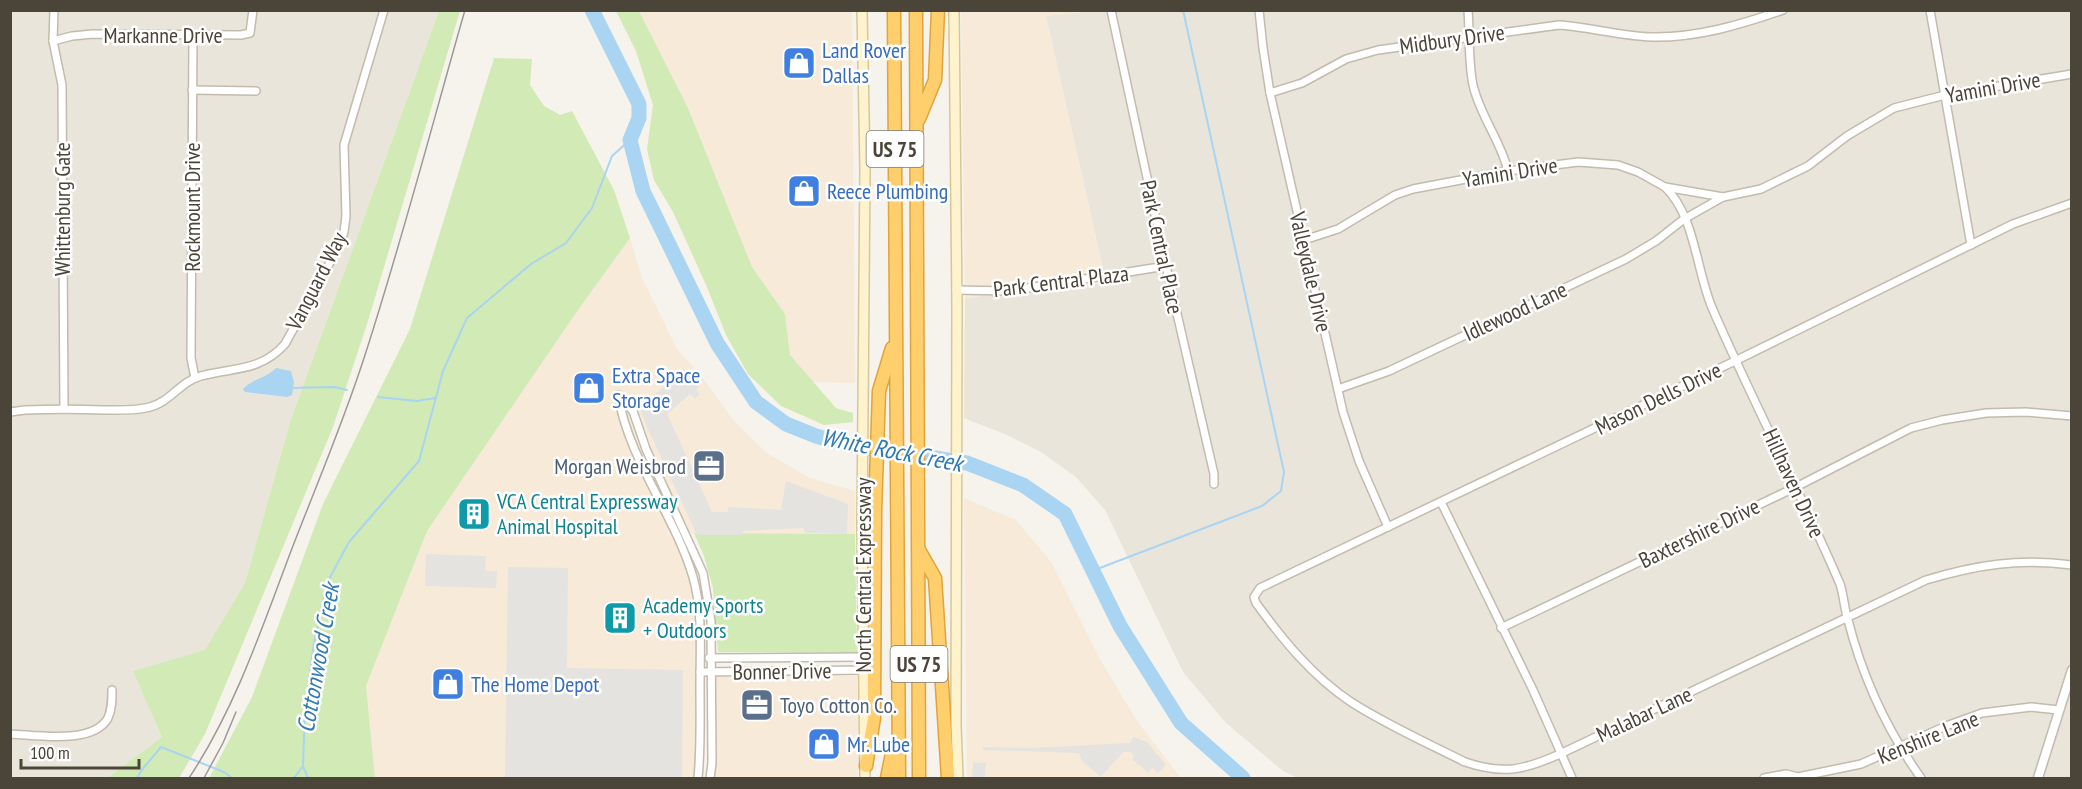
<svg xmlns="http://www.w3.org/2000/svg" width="2082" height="789" font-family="'PT Sans Narrow',sans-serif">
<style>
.residential{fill:#eae5da}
.commercial{fill:#f7ead8}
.green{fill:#d2eab5}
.parking{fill:#e5e3e0}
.water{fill:#a9d4f2}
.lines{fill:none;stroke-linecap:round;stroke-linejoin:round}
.stream{stroke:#a9d4f2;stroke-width:2}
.river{stroke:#a9d4f2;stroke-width:15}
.minor-casing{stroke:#c2bbae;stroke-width:10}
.tertiary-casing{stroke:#c2bbae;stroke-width:11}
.secondary-casing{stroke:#d6c79b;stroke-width:12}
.motorway-casing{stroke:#e0a43c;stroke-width:15}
.minor{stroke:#fff;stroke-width:7}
.tertiary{stroke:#fff;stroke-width:8}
.secondary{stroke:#fff3cd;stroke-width:9}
.motorway{stroke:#ffcf6e;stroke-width:12}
.tram{stroke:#9a9a9a;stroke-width:1.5}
.labels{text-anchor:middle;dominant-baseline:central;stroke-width:5;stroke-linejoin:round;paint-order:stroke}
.shield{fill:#fff;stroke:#817c74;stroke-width:1.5}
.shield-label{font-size:21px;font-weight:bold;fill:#4b4439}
.street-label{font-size:22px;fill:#4b4439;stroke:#fff}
.shop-label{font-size:22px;fill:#366cbe;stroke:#fff;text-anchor:start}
.service-label{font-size:22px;fill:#4e5e75;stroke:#fff;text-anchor:end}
.culture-label{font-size:22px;fill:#0d838f;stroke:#fff;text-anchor:start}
.water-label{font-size:24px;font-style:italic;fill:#2e7ab2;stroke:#fff}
</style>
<rect width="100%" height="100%" fill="#f6f3ec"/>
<g class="residential">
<path d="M1094,10L2071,11V778H1298L1283,771L1226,723L1183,672L1105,510L1076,477L1041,452L1007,435L964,418L965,298L1106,282L1046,16Z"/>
<path d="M10,11H439L291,419L245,583L205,651L134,671L162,737L107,778H11Z"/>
</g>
<g class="commercial">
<path d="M639,11H852L855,383L812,382L790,355L785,314L752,267L688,108Z"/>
<path d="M961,11H1094L1046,16L1106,283L965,298Z"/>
<path d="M630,238L642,278L677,349L702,377L734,421L767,453L810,478L855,491V534L671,533L690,581L696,636L695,778H375L366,686L427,531L578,310Z"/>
<path d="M964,498L1016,520L1052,563L1101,661L1137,721L1181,778H967Z"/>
<path d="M857,676L859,766L857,778H714L716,677Z"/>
</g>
<g class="green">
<path d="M439,11H460L368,321L333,427L205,734L179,778H107L162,737L133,671L205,650L245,583L291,419Z"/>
<path d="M616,11H639L688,108L752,267L785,314L790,355L836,408L853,413V422L824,425L781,406L748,374L726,335L707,287L673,212L654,180L647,149L653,105L636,51Z"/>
<path d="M494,58L532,59L530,85L544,106L560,115L572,111L614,190L630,238L578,310L427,531L366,686L375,778H209L252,697L323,504L410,329Z"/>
<path d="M694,533L855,534L857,653L718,652L713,588L704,556Z"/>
</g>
<g class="parking">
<path d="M684,369L700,386L696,389L700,394L695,399L690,394L667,414L712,512H728V507L781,510L786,481L848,504L847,534L805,533L803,528L743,531V535H697L646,425L640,407Z"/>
<path d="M426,554L486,556L485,571H497L496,588L425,586Z"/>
<path d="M508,567L568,568L567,668L683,670L682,778H505Z"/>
<path d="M1133,737L1147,742L1166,765L1158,773L1152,768L1148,773L1132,759L1134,756L1131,752H1123L1101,777L1082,761L1079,753L983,750V747L1029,748L1130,743Z"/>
<path d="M973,762L986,763L985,778H972Z"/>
</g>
<path class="water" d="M276,368L291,371L294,382L292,395L287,397L245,392L243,389C252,379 267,378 276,368Z"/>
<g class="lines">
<g class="stream">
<path d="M291,388L335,387L347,390"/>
<path d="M378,397L417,401L435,398"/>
<path d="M1092,571L1262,506L1281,491L1284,472L1183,10"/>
<path d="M137,778L141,771L161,747L224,772L232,778"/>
<path d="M294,778L303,766"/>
<path d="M308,778L303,766L305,711L314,643L327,583L349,542L419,461L443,371L467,318L531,264L566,243L592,208L612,156L630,140"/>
</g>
<path class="river" d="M592,10L639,104V118L630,140L643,191L717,343L756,402L786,424L816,436L844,444L967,463L1023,485L1065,514L1120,626L1181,723L1243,778"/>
<g class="minor-casing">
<g id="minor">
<path d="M54,10L53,41L62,85L64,409"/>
<path d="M1111,10L1166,266L1214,474V484"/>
<path d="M1259,10L1263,48L1270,93L1343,412L1359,461L1388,527"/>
<path d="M1468,10C1470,35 1468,61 1473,85C1480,116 1501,141 1508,171"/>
<path d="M1930,10L1971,245"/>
<path d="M193,35L191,358L195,378"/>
<path d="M53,41L72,36L93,34L241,35L250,33L253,10"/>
<path d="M192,90L256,91"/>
<path d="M1270,93L1302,83L1346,59L1378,50L1559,25C1590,27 1620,36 1651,37C1696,38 1740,25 1783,10"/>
<path d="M1665,187C1696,217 1696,272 1713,310C1753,402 1800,491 1840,584C1844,596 1844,608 1848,620C1863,679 1886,729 1921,778"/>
<path d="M2072,203L2013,224L1737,360L1260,588L1254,597L1256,603C1283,640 1312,676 1351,702C1387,725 1427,743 1465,762C1504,775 1524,770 1560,754L1926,580C1976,565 2019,558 2072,565"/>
<path d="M1304,240L1338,229L1395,195L1413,189L1508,171L1578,162L1618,165L1638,172L1665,187L1723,197"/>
<path d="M956,290L1009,291L1166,266"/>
<path d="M1338,389L1389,371L1626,259L1656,241L1684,219L1723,197L1761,189L1808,166L1847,136L1894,108L1945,95L2072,74"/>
<path d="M618,395L633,411L646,449L703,573L711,621L712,763L710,778"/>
<path d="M618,395C629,461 674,513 693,577C703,612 700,651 700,687C700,717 701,748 698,778"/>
<path d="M10,412L25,410C51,409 77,409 104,410C119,410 135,411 150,407C170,402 181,381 201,376C234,367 260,372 285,344L339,246L344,232L346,216L344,145L384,10"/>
<path d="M1441,502L1533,690L1572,778"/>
<path d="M1501,628L1796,487L1911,428L1942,420L1986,413L2026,412L2072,416"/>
<path d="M709,658L863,657"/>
<path d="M700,672L863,670"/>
<path d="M10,734C37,735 93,745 108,718C112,709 112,700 112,690"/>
<path d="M1764,778L1786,774L1798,777L1861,764L1946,726L1982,713L2031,707L2059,710"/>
</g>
</g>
<g class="tertiary-casing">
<path id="tertiary" d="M2038,778L2072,670"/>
</g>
<g class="secondary-casing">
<g id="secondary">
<path d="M862,10L865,169L862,524L865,778"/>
<path d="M954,10L957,307L956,726L958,778"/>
</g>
</g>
<g class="motorway-casing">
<g id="motorway">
<path d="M894,10L899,778"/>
<path d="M916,10L919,778"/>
<path d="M919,119L935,80L938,10"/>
<path d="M919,550L935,578L948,778"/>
<path d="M866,766L874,718L875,512L879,391L892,348"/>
<path d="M887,778L893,749"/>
</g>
</g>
<use href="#minor" class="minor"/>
<use href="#tertiary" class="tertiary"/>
<use href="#secondary" class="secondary"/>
<use href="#motorway" class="motorway"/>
<g class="tram">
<path d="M189,778C235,709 262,628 291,551C316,486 344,421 365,355C402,241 432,125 465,10"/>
<path d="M204,778L223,743L236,712"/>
</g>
</g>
<defs>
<g id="shop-square" transform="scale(1.725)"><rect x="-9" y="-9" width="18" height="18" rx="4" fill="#3f7fe0" stroke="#fff"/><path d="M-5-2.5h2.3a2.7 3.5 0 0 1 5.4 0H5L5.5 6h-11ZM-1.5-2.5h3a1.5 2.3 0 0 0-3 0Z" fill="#fff"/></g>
<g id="office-square" transform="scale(1.725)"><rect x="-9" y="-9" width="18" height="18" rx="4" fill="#5c6f8a" stroke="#fff"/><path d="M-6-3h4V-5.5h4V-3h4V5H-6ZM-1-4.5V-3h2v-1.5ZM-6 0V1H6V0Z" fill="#fff"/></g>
<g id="building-square" transform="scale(1.725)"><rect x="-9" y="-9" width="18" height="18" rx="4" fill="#0f9aa8" stroke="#fff"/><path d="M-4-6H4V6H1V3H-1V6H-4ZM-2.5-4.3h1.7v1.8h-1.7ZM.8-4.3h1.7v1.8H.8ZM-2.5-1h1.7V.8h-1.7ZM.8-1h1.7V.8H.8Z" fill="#fff"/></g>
</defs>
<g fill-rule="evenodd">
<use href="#shop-square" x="799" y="63"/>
<use href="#shop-square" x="804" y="191"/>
<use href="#shop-square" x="589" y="388"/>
<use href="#office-square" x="709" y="466"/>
<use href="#building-square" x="474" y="514"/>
<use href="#building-square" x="620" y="618"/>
<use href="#shop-square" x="448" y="684"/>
<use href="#office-square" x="757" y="705"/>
<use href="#shop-square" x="824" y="744"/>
</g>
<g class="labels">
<g class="shield">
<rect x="866.5" y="131" width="57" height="36" rx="4.5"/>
<rect x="890.5" y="646" width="57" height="36" rx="4.5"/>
</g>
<g class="shield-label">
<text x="895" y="149">US 75</text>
<text x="919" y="664">US 75</text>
</g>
<g class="street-label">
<text x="163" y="35">Markanne Drive</text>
<text transform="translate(1452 39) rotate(-8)">Midbury Drive</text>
<text transform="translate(1993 87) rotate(-10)">Yamini Drive</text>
<text transform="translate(1510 172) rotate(-9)">Yamini Drive</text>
<text transform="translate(192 207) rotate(-90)">Rockmount Drive</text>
<text transform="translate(62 209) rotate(-90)">Whittenburg Gate</text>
<text transform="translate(1162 247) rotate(78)">Park Central Place</text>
<text transform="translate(1311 272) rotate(77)">Valleydale Drive</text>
<text transform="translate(316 281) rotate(-63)">Vanguard Way</text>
<text transform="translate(1061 281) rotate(-7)">Park Central Plaza</text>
<text transform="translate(1515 311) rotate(-25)">Idlewood Lane</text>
<text transform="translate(1658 398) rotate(-26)">Mason Dells Drive</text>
<text transform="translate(1794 483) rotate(65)">Hillhaven Drive</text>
<text transform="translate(1699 533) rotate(-26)">Baxtershire Drive</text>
<text transform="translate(863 575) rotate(-90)">North Central Expressway</text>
<text transform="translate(782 671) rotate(-1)">Bonner Drive</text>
<text transform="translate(1644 714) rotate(-25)">Malabar Lane</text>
<text transform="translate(1928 737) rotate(-22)">Kenshire Lane</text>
</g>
<g class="shop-label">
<text x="822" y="50">Land Rover<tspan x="822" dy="25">Dallas</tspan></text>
<text x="827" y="191">Reece Plumbing</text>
<text x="612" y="375">Extra Space<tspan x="612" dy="25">Storage</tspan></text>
<text x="471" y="684">The Home Depot</text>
<text x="847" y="744">Mr. Lube</text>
</g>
<g class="service-label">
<text x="686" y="466">Morgan Weisbrod</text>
<text x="780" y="705" text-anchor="start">Toyo Cotton Co.</text>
</g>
<g class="culture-label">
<text x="497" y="501">VCA Central Expressway<tspan x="497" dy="25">Animal Hospital</tspan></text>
<text x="643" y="605">Academy Sports<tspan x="643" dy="25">+ Outdoors</tspan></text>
</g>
<g class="water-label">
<text transform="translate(892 450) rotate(11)">White Rock Creek</text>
<text transform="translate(318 658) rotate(-80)">Cottonwood Creek</text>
</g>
</g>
<rect width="2082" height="789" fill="none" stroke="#4b4439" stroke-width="24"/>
<path d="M21 759v9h118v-9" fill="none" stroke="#4b4439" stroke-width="3"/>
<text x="30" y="759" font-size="18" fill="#4b4439" stroke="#ffffff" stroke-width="4.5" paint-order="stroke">100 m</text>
</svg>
